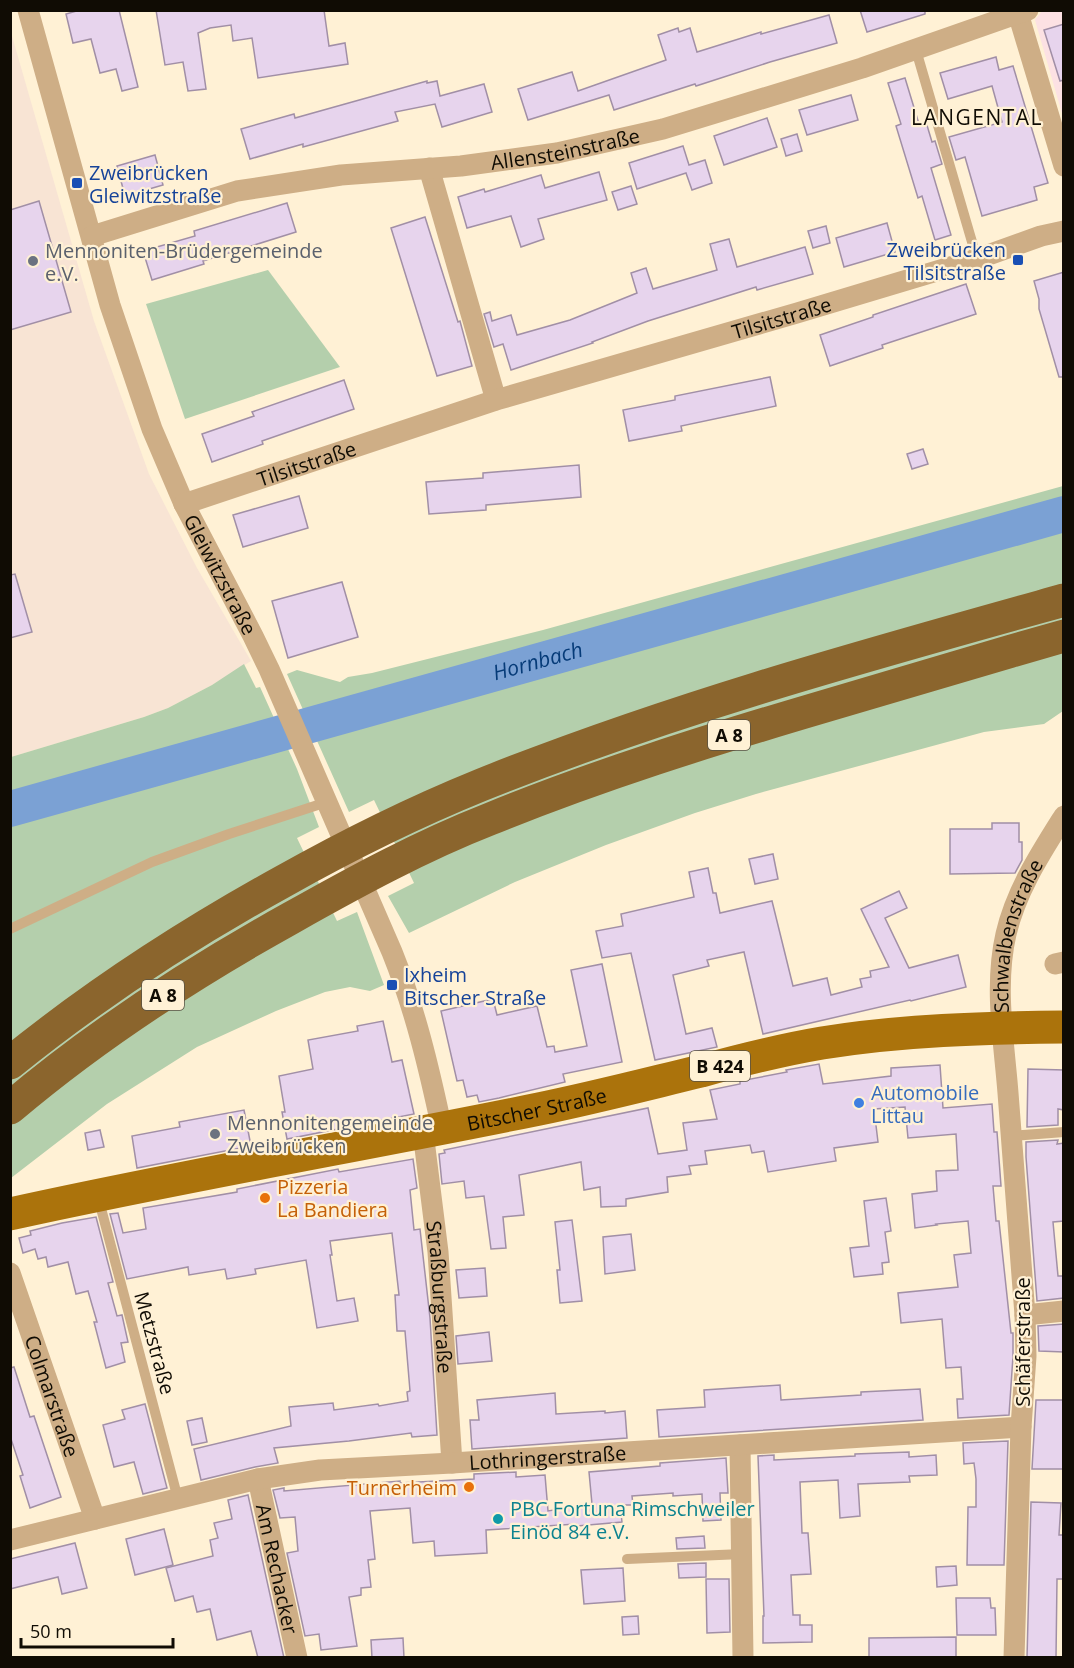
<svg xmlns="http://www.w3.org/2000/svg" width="1074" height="1668" font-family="'Open Sans',sans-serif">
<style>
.commercial{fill:#f8e4d4}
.education{fill:#fce1e3}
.green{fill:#b4cfac}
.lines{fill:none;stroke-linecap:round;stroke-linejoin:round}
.river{stroke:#7ba1d4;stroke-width:36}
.building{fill:#e7d4ed;stroke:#a18fa6;stroke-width:1.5}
.service{stroke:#ceae86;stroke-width:10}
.minor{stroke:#ceae86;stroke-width:21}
.primary{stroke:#ab730c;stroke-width:33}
.motorway{stroke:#8b652d;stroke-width:33}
.transit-dot{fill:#1a4fb4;stroke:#fff1d5;stroke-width:2}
.worship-dot{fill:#6b7280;stroke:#fff1d5;stroke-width:2}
.shop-dot{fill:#3f7fe0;stroke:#fff1d5;stroke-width:2}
.food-dot{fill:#e8710a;stroke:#fff1d5;stroke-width:2}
.culture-dot{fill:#0f9aa8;stroke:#fff1d5;stroke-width:2}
.labels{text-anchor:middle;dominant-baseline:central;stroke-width:4.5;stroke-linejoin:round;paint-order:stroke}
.shield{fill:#fff1d5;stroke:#585143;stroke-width:1.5}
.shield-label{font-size:18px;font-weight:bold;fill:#100c04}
.street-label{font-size:20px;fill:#100c04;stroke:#fff1d5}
.transit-label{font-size:20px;fill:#164399;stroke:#fff1d5;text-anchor:start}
.worship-label{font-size:20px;fill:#5b616d;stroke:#fff1d5;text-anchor:start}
.shop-label{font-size:20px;fill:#366cbe;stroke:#fff1d5;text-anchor:start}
.food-label{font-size:20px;fill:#c56008;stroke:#fff1d5;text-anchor:start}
.culture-label{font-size:20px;fill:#0d838f;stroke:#fff1d5;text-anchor:start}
.neighbourhood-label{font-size:21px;letter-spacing:1.5px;fill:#100c04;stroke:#fff1d5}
.water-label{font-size:21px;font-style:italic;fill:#063b78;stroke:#fff1d5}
</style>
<rect width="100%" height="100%" fill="#fff1d5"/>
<path class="commercial" d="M10,29L94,321L149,474L197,568L251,661L212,685L168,708L144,717L11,757Z"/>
<path class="education" d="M1042,11H1063V117L1035,20Z"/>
<g class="green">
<path d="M268,270L340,367L185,419L146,304Z"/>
<path d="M1063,486V711L1044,724L984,732L756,794L695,813L606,845L515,882L409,933L388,896L414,883L374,800L349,812L287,674L297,670L340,682L348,677L372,673L543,630Z"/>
<path d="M244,664L256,688L260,687L297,769L319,827L297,838L337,921L357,912L384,985L370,991L350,987L325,992L276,1011L197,1047L107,1104L11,1178V757L144,717L168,708L212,685Z"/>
</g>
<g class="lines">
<path class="river" id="s1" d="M10,809C361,708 713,613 1064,514"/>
</g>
<g class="building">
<path d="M80,10H119L138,87L122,91L116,69L100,73L91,39L73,43L66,14Z"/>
<path d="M156,10H324L329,46L345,43L348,64L258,78L252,38L233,41L231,25L210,28L198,33L206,89L188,91L183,62L165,65Z"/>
<path d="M860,10H925V14L867,32Z"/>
<path d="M829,15L837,43L770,62L696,86L695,84L614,110L609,95L528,120L518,89L572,72L578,91L666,60L658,35L678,28L679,32L690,28L697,52L761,32V34Z"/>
<path d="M1064,24V80L1060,81L1044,30Z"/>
<path d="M996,57L999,70L1013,66L1048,183L1034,187L1037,200L982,216L965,157L956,160L949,137L1002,122L992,86L948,99L940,73Z"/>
<path d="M905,78L919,124L926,122L932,142L935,141L942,164L931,168L951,235L935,240L922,196L918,198L896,126L901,124L888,83Z"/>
<path d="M427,81V83L437,81L440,96L484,84L492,112L442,127L435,104L395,112L398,121L303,147V144L250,159L241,129L294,114L295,118Z"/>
<path d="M851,95L858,120L807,135L799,110Z"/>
<path d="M767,118L777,147L724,165L714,136Z"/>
<path d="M797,134L802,151L786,156L781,139Z"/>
<path d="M683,146L689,165L705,160L712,183L692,190L686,173L637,189L629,163Z"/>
<path d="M155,155L163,185L125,196L117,166Z"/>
<path d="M599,172L607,200L538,219L544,239L521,247L511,216L467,228L458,197L484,189L485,192L541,175L545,188Z"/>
<path d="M631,186L637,204L618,210L612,192Z"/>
<path d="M39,201L71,312L10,330V210Z"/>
<path d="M287,203L296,232L203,261L204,264L152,280L143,251L195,236L194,231Z"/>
<path d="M425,217L458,322L460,321L472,366L437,376L391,228Z"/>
<path d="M887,223L895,252L844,267L836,238Z"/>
<path d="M826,226L830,243L813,248L808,231Z"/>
<path d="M729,239L737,267L805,247L813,274L757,290L756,287L648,321L592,342L593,343L511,370L503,344L494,347L484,314L490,312L492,321L511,315L517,335L570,320L637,293L631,273L646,268L653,289L717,270L710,244Z"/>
<path d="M1064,272V377H1059L1039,309V299L1034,281Z"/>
<path d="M966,284L976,314L882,345L883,348L830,366L820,335L873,317V315Z"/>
<path d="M770,377L776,406L681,426L682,431L629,441L623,410L675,400V396Z"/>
<path d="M344,380L354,409L262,441L263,444L212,462L202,434L254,416L252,412Z"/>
<path d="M923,449L928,464L912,469L907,454Z"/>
<path d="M579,465L581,497L486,505V510L429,514L426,482L483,478V473Z"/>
<path d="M299,496L308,528L243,547L233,515Z"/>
<path d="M15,574L32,632L10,638V575Z"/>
<path d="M342,582L358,637L288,658L272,601Z"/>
<path d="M992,823H1019V842H1022V860L1015,873L950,874V829H992Z"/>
<path d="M773,854L778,879L755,884L749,859Z"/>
<path d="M708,868L713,893H716L720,913L772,901L793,986L827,978L831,995L862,987L860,979L871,977L870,971L889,967L861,909L899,891L907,908L885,918L909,968L958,955L966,987L911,1001L910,1000L763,1034L744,952L707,960L709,966L673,975L686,1034L712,1028L717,1047L655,1060L631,953L602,958L596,931L623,926L621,914L694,897L689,872Z"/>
<path d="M602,964L622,1062L563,1074L565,1082L499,1098L479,1102L477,1095L467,1097L463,1080L457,1081L441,1011L493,999L497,1015L537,1006L547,1047L554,1046L555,1052L587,1046L571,970Z"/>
<path d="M383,1021L392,1062L402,1060L414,1114L287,1139L282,1112H285L279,1076L313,1069L308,1040L358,1031L357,1026Z"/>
<path d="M819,1064L823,1084L891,1076V1068L940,1065L943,1108L992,1104L994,1132H997L1001,1186H993L996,1221H999L1011,1333H1013V1356L1009,1415L958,1418L957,1399H963L961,1367L946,1368L942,1319L901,1323L898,1293L958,1287L954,1255L971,1253L968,1221L936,1224L937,1225L915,1228L912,1194L937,1191L936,1171L958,1170L956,1134L908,1138L905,1107L874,1109L878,1142L834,1148L836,1161L768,1172L764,1151L752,1153L750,1145L705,1151L707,1164L689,1166L691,1174L667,1177L668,1192L626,1199V1206L601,1207L600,1187L584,1190L581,1162L519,1175L524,1215L503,1217L506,1248L491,1249L484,1196L466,1198L464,1181L442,1184L439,1154L445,1153L444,1150L648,1108L658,1154L687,1150L683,1123L717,1119L710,1090L740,1084V1081L787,1072L786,1070Z"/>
<path d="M1028,1069L1064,1070V1110L1058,1109V1125L1027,1127Z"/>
<path d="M244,1110L251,1146L137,1168L132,1136L180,1127L179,1122Z"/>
<path d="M100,1130L104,1147L88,1150L85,1133Z"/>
<path d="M1058,1140L1057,1144L1064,1143V1221L1053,1222L1058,1276H1064V1298L1037,1301L1026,1157V1142Z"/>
<path d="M413,1159L417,1188L410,1190L414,1230L420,1229L430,1318L437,1435L412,1437L411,1433L349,1441L274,1448L278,1463L255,1467L201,1480L194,1449L291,1426L289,1407L333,1403L334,1410L378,1404L379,1406L408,1401L407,1392L410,1391L405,1331H397L395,1295H399L392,1233L330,1241L332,1255H330L337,1301L354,1298L358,1321L317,1328L306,1260L255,1269L256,1274L227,1279L225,1269L189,1275L188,1267L127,1279L110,1214L118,1213L123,1233L146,1229L143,1208L237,1192V1189L338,1169L339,1172Z"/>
<path d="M886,1198L891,1231L885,1232L889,1262L882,1263L883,1274L854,1277L850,1248L869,1246L864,1201Z"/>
<path d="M96,1217L113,1282L108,1283L117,1316L122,1315L128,1342L121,1343L125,1362L106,1368L94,1322H97L88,1291L76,1294L68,1262L48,1267L46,1257L38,1259L35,1249L23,1253L19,1238L31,1235L30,1231L62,1223Z"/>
<path d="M572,1220L582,1301L560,1303L557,1270H560L555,1222Z"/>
<path d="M631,1234L635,1270L605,1274L603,1237Z"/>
<path d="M485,1268L487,1296L459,1298L456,1270Z"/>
<path d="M1064,1324V1352L1039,1351L1038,1326Z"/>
<path d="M489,1332L492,1361L458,1364L456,1336Z"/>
<path d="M14,1367L30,1417L34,1416L61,1497L30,1508L20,1476L23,1475L10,1436V1368Z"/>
<path d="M780,1385L781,1400L861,1395V1392L920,1389L923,1420L659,1437L657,1410L705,1407L704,1390Z"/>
<path d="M555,1393L556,1414L605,1411V1413L625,1411L627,1438L472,1449L470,1420H479L477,1400Z"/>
<path d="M1036,1400H1064V1469H1032Z"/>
<path d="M145,1404L167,1488L143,1494L134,1462L114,1467L103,1425L125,1419L122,1410Z"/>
<path d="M202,1418L207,1442L192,1445L187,1421Z"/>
<path d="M1008,1441L1004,1565H967L968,1507H976V1479L974,1463L964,1464L963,1443Z"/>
<path d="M909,1452V1457L936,1455L937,1475L909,1476L910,1482L858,1484L860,1516L840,1518L838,1480L800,1482L802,1533H808L811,1574L791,1575L793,1615H800V1625H812V1642L763,1643V1616H764L758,1456L774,1455V1460L855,1456V1454Z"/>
<path d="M726,1458L728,1493H720L721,1520L703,1521L702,1494L673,1496V1493L632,1496L633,1505H620L622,1522L577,1526L576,1524L486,1530L487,1553L435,1556L434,1541L413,1543L410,1508L370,1511L375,1559L368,1560L371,1587L361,1588V1595L349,1597L357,1646L321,1650L319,1634L305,1636L287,1553L298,1551L295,1517L280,1518L273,1490L284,1488V1491L400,1481V1483L474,1479V1474L516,1472V1477L545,1475L548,1511L592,1504L589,1472L660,1466V1463Z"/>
<path d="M248,1495L284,1658H258L251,1631L217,1640L210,1609L197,1612L193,1596L175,1601L166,1568L213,1556L210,1540L218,1538L214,1523L232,1519L228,1500Z"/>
<path d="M1031,1502L1061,1503L1059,1535H1064V1579H1057L1056,1658H1027Z"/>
<path d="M164,1529L173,1565L135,1575L126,1539Z"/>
<path d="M704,1536L705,1548L677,1549L676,1538Z"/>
<path d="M75,1543L87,1588L62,1594L58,1577L10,1589V1559Z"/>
<path d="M706,1563V1577L679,1578L678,1564Z"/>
<path d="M956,1566L957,1585L937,1587L936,1567Z"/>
<path d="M623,1568L625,1601L584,1604L581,1570Z"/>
<path d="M706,1579H729L730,1632L707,1633Z"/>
<path d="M956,1598H990L991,1608H995L996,1635H957Z"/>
<path d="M638,1616L639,1634L623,1635L622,1617Z"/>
<path d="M956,1637V1657L869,1658V1638Z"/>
<path d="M403,1638L404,1658H372L371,1640Z"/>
</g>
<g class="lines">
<g class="service">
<path d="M916,50L977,259"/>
<path d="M10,929L152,862L229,834L327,802"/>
<path d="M1011,1136L1064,1132"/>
<path d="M98,1197L178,1499"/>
<path d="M627,1559L742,1554"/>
</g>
<g class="minor">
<path id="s2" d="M28,10L110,305L152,429L184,504L253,636L269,669L392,952C415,1009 429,1068 442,1129"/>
<path d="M1017,10L1064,166"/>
<path d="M429,168L496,400"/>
<path id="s3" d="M92,236L237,191L341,175L461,166L557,153L663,129L862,68L1028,10"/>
<path id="s4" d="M184,504L496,400L797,313L977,259L1041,236L1064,231"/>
<path d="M1055,964L1064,962"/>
<path id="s5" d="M423,1132L438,1252L452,1463"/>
<path id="s6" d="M10,1273L95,1519"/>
<path d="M1025,1315L1064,1311"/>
<path d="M740,1445L743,1658"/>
<path id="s7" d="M258,1479L297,1658"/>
<path id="s8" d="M10,1540L258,1479L320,1470L452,1463L1021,1427"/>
<path id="s9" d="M1014,1658L1021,1427L1026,1356L1025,1315C1019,1241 1014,1167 1008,1093C1004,1041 994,986 1006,934C1016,891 1040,854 1064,816"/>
</g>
<path class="primary" id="s10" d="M10,1214C186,1175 363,1145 539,1109C593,1098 647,1084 701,1071C741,1060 781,1050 822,1043C902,1030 983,1028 1064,1027"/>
<g class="motorway">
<path d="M10,1063C95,994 186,935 282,882C346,846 412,813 481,785C670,709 867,655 1064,600"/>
<path d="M10,1108C96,1035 192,973 291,918C355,882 421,846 490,819C598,775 710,740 822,707C902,683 983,659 1064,636"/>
</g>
</g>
<g class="transit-dot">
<rect x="71" y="177" width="12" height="12" rx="3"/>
<rect x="1012" y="254" width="12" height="12" rx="3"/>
<rect x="386" y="979" width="12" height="12" rx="3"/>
</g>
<g class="worship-dot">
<circle cx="33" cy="261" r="6"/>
<circle cx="215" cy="1134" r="6"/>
</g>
<circle class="shop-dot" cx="859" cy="1103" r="6"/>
<g class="food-dot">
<circle cx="265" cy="1198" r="6"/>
<circle cx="469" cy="1487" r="6"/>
</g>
<circle class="culture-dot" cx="498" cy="1519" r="6"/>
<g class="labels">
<g class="shield">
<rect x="708" y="720" width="42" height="30" rx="4.5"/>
<rect x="142" y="980" width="42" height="30" rx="4.5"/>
<rect x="690" y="1051" width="60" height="30" rx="4.5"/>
</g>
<g class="shield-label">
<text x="729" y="735">A 8</text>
<text x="163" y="995">A 8</text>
<text x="720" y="1066">B 424</text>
</g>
<g class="street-label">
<text stroke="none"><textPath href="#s3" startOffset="483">Allensteinstraße</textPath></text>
<text stroke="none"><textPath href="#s4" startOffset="626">Tilsitstraße</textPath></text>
<text stroke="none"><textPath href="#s4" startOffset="129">Tilsitstraße</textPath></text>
<text stroke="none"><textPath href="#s2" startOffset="598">Gleiwitzstraße</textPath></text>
<text stroke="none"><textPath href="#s9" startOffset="726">Schwalbenstraße</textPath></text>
<text stroke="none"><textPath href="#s10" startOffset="537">Bitscher Straße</textPath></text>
<text stroke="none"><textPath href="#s5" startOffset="166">Straßburgstraße</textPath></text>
<text transform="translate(1022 1342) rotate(-90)">Schäferstraße</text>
<text transform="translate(155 1343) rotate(75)">Metzstraße</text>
<text stroke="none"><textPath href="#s6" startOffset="130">Colmarstraße</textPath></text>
<text stroke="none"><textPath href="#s8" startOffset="546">Lothringerstraße</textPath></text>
<text stroke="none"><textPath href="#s7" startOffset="92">Am Rechacker</textPath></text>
</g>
<g class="transit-label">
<text x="89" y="172">Zweibrücken<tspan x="89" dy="23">Gleiwitzstraße</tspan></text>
<text x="1006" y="249" text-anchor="end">Zweibrücken<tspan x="1006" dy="23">Tilsitstraße</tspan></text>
<text x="404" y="974">Ixheim<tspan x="404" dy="23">Bitscher Straße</tspan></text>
</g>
<g class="worship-label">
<text x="45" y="250">Mennoniten-Brüdergemeinde<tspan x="45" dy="23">e.V.</tspan></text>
<text x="227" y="1122">Mennonitengemeinde<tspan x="227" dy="23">Zweibrücken</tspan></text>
</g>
<g class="shop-label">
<text x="871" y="1092">Automobile<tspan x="871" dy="23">Littau</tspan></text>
</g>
<g class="food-label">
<text x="277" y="1186">Pizzeria<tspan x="277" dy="23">La Bandiera</tspan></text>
<text x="457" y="1487" text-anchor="end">Turnerheim</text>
</g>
<g class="culture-label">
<text x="510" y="1508">PBC Fortuna Rimschweiler<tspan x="510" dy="23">Einöd 84 e.V.</tspan></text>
</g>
<g class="neighbourhood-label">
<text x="977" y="117">LANGENTAL</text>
</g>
<g class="water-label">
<text stroke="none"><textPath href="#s1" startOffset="548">Hornbach</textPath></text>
</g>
</g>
<rect width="1074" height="1668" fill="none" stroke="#100c04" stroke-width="24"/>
<path d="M21 1638v9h152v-9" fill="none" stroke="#100c04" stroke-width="3"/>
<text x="30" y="1638" font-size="18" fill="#100c04" stroke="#fff1d5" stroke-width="4.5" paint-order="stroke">50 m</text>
</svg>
